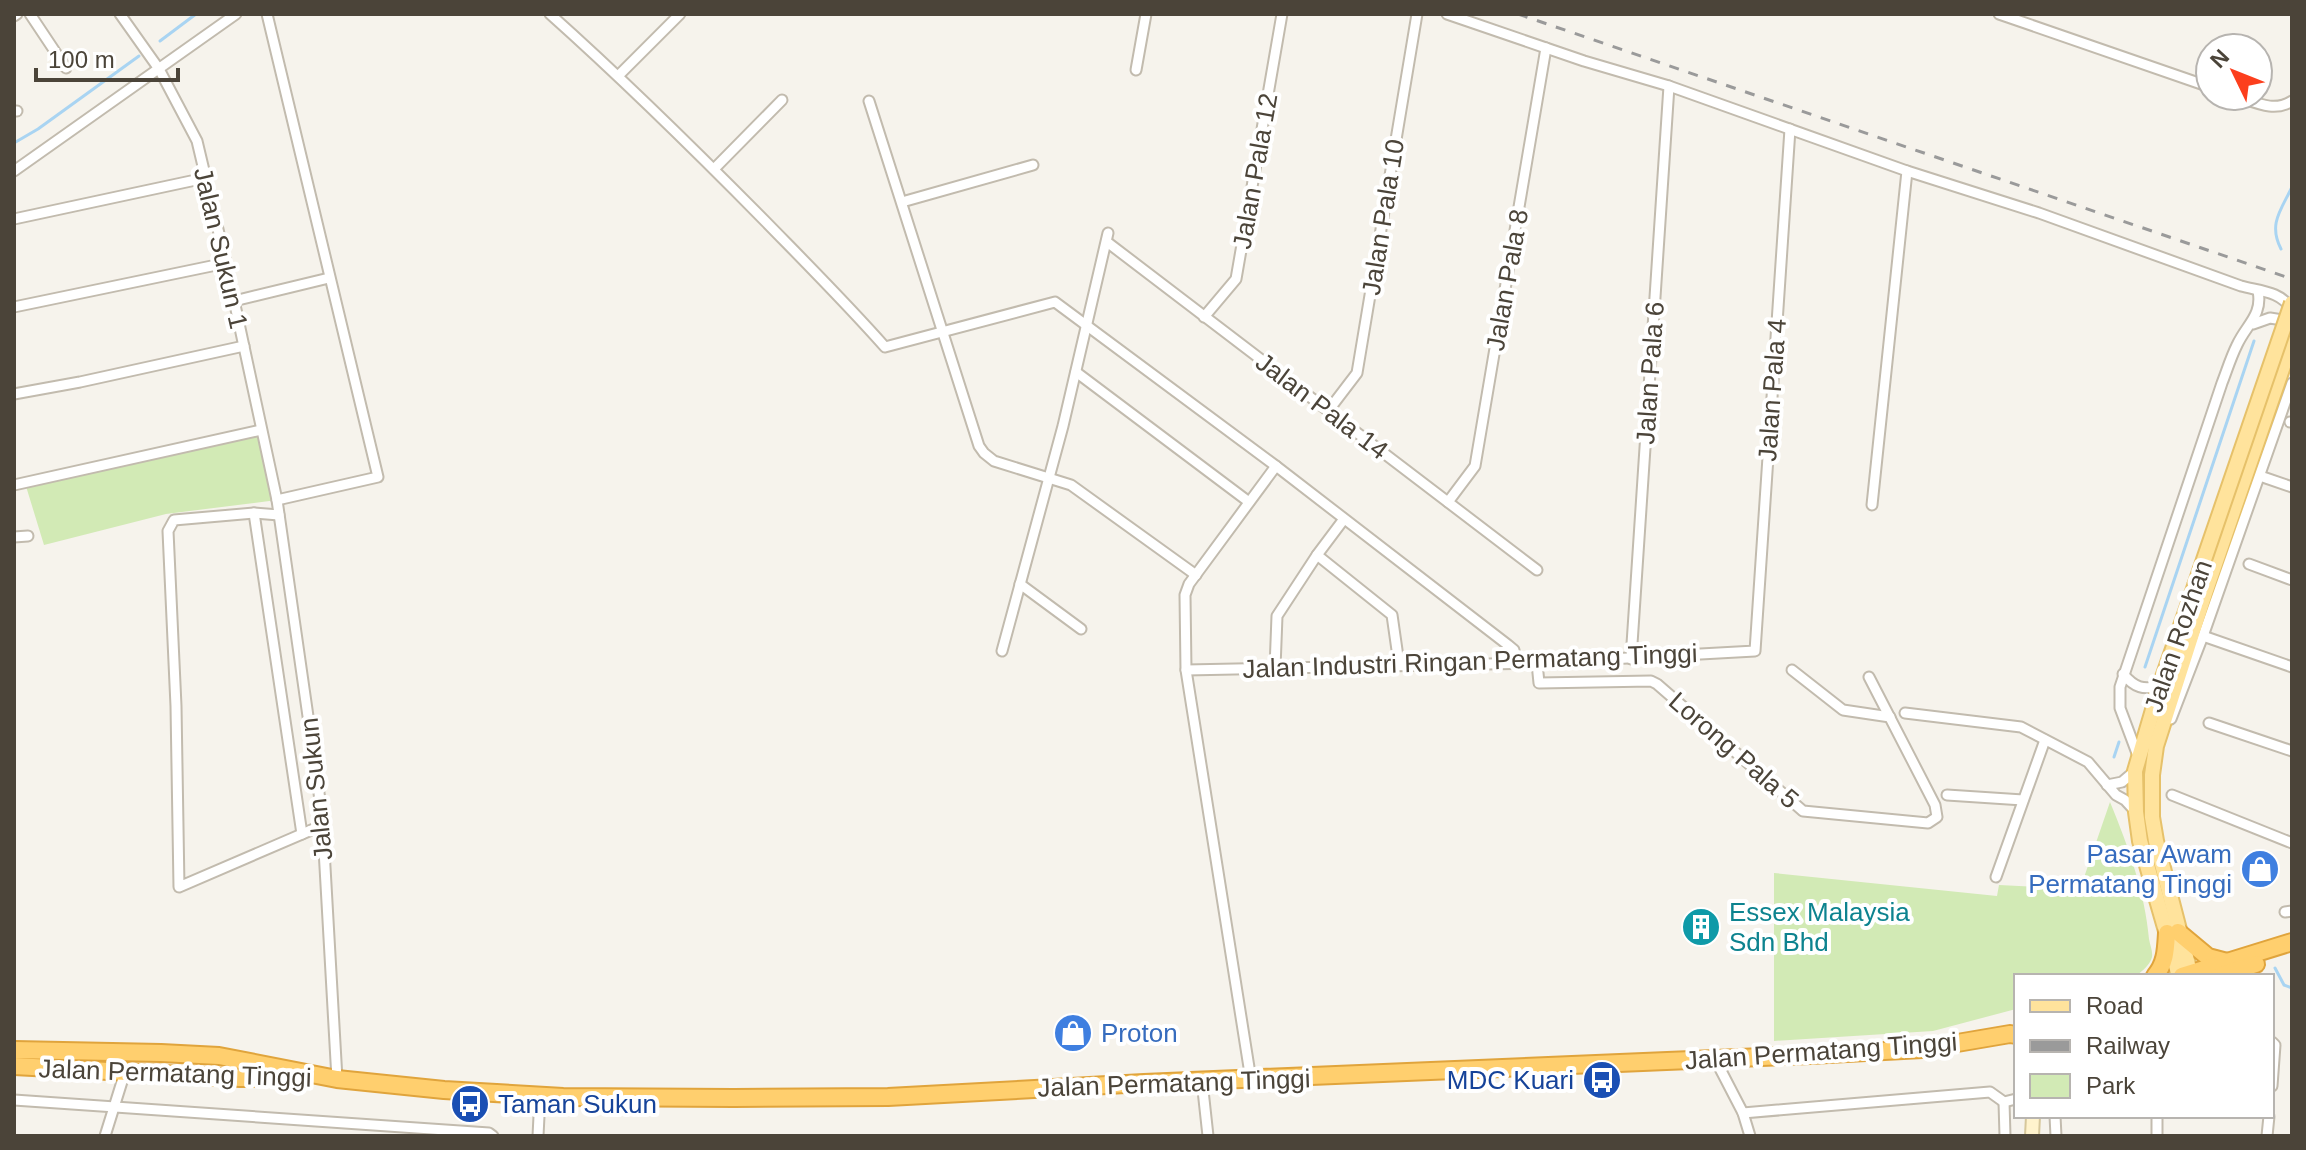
<svg xmlns="http://www.w3.org/2000/svg" width="2306" height="1150" font-family="Arial,sans-serif">
<style>
.green{fill:#d2eab5}
.lines{fill:none;stroke-linecap:round;stroke-linejoin:round}
.stream{stroke:#a9d4f2;stroke-width:3}
.street-casing{stroke:#c2bbae;stroke-width:13}
.secondary-casing{stroke:#d6c79b;stroke-width:16}
.primary-casing{stroke:#e6c16a;stroke-width:18}
.highway-casing{stroke:#e0a43c;stroke-width:20}
.street{stroke:#fff;stroke-width:9}
.secondary{stroke:#fff3cd;stroke-width:12}
.primary{stroke:#ffe39c;stroke-width:14}
.highway{stroke:#ffcf6e;stroke-width:16}
.rail{stroke:#9a9a9a;stroke-width:3;stroke-dasharray:10 10;stroke-linecap:butt}
.primary-bridge-casing{stroke:#e6c16a;stroke-width:18;stroke-linecap:butt}
.primary-bridge{stroke:#ffe39c;stroke-width:14}
.labels{text-anchor:middle;dominant-baseline:central;stroke-width:8;stroke-linejoin:round;paint-order:stroke}
.street-label{font-size:26px;fill:#4b4439;stroke:#fff}
.shop-label{font-size:26px;fill:#366cbe;stroke:#fff;text-anchor:end}
.culture-label{font-size:26px;fill:#0d838f;stroke:#fff;text-anchor:start}
.transit-label{font-size:26px;fill:#164399;stroke:#fff;text-anchor:end}
</style>
<rect width="100%" height="100%" fill="#f6f3ec"/>
<g class="green">
<path d="M261,430L277,500L166,514L44,545L25,483Z"/>
<path d="M2110,802C2128,846 2145,892 2149,939C2150,945 2153,952 2152,957C2150,965 2142,971 2136,976H2016V1009L1933,1031L1774,1041V873L1997,896L1999,885L2080,889Z"/>
</g>
<g class="lines">
<g class="stream">
<path d="M160,41L196,14"/>
<path d="M14,143L38,129L139,56"/>
<path d="M2281,249C2268,224 2281,210 2292,187"/>
<path d="M2145,667L2254,341"/>
<path d="M2114,757L2119,742"/>
<path d="M2275,968L2284,985L2292,988"/>
</g>
<g class="street-casing">
<g id="street">
<path d="M30,14L66,68"/>
<path d="M120,14L159,69L197,141L226,263L277,500L322,814L337,1079"/>
<path d="M267,14L378,477L277,500"/>
<path d="M550,14C625,81 696,151 766,222C806,263 847,304 885,347L1055,302L1276,466L1508,645L1514,650L1516,663"/>
<path d="M1447,14L1584,61L1669,86L1907,171L2039,213L2241,286C2259,291 2281,291 2291,309"/>
<path d="M1999,14L2210,87"/>
<path d="M14,16L17,14"/>
<path d="M1136,70L1146,14"/>
<path d="M619,75L680,14"/>
<path d="M2236,96C2255,102 2274,113 2292,101"/>
<path d="M869,101L979,446L984,453L994,461L1071,485L1196,575"/>
<path d="M14,111H17"/>
<path d="M714,169L782,100"/>
<path d="M14,171L236,14"/>
<path d="M902,202L1033,165"/>
<path d="M14,219L205,178"/>
<path d="M1107,242L1537,570"/>
<path d="M234,301L329,278"/>
<path d="M14,307L226,263"/>
<path d="M1204,317L1236,279L1282,14"/>
<path d="M2253,324L2270,318L2289,321"/>
<path d="M1076,372L1249,502"/>
<path d="M14,394L80,382L244,346"/>
<path d="M1328,411L1357,373L1417,14"/>
<path d="M2290,422H2292"/>
<path d="M2260,476L2292,487"/>
<path d="M14,485L261,430"/>
<path d="M1448,502L1475,466L1546,48"/>
<path d="M1872,505L1907,171"/>
<path d="M254,513L302,834"/>
<path d="M279,515L254,513L174,520L168,531L176,706L179,887L323,825"/>
<path d="M14,537L28,536"/>
<path d="M1317,555L1392,615L1399,664"/>
<path d="M2249,564L2292,580"/>
<path d="M1020,584L1081,629"/>
<path d="M2203,636L2292,667"/>
<path d="M1002,651L1063,426L1108,233"/>
<path d="M1631,659L1669,86"/>
<path d="M1537,663L1539,683L1651,681L1657,684L1803,811L1928,823L1937,817L1935,805L1869,677"/>
<path d="M1275,668L1277,616L1317,555L1344,519"/>
<path d="M1186,670L1537,663L1755,651L1790,129"/>
<path d="M1792,670L1843,710L1890,717"/>
<path d="M2123,674C2135,688 2143,690 2160,686"/>
<path d="M1905,713L2021,727L2088,762L2116,795L2125,800L2136,812"/>
<path d="M2171,719L2203,636L2292,383"/>
<path d="M2209,723L2292,751"/>
<path d="M2138,756L2120,708V687L2222,383C2227,370 2231,357 2237,345C2246,325 2263,315 2258,291"/>
<path d="M2107,785L2122,782L2135,771"/>
<path d="M1947,795L2023,800"/>
<path d="M2172,795L2292,843"/>
<path d="M1996,877L2045,740"/>
<path d="M2285,912L2292,911"/>
<path d="M2272,1042L2275,1045L2272,1086"/>
<path d="M1715,1059L1743,1113L1750,1136"/>
<path d="M1251,1080L1186,670L1185,595L1189,584L1276,466"/>
<path d="M1202,1081L1208,1136"/>
<path d="M14,1100L489,1133L493,1136"/>
<path d="M2004,1102L2005,1136"/>
<path d="M1743,1113L1990,1092L2004,1102L2016,1099"/>
<path d="M2055,1116L2056,1136"/>
<path d="M105,1136L125,1072"/>
<path d="M538,1136L540,1096"/>
<path d="M2157,1136V1116"/>
<path d="M2267,1136L2269,1116"/>
</g>
</g>
<g class="secondary-casing">
<path id="secondary" d="M2032,1136L2033,1116"/>
</g>
<g class="primary-casing">
<g id="primary">
<path d="M2179,976L2140,841L2136,812L2135,771L2160,686L2195,586"/>
<path d="M2191,976L2156,841L2152,817V775L2156,746L2205,593L2292,340"/>
</g>
</g>
<g class="highway-casing">
<g id="highway">
<path d="M2178,932L2208,957L2227,962"/>
<path d="M2155,976C2166,963 2166,949 2167,933"/>
<path d="M2182,976L2292,942"/>
<path d="M2219,976L2256,964"/>
<path d="M14,1050L161,1053L219,1056L337,1079L444,1090L563,1097L734,1098L888,1097L1144,1083L1810,1055L1922,1049L2010,1034L2016,1035"/>
<path d="M14,1066L240,1078H292"/>
</g>
</g>
<use href="#street" class="street"/>
<use href="#secondary" class="secondary"/>
<use href="#primary" class="primary"/>
<use href="#highway" class="highway"/>
<path class="rail" d="M1518,14L2292,279"/>
<g class="primary-bridge-casing">
<path id="primary-bridge" d="M2195,586L2292,303"/>
</g>
<use href="#primary-bridge" class="primary-bridge"/>
</g>
<defs>
<g id="shop-disc" transform="scale(2)"><circle r="9.5" fill="#3f7fe0" stroke="#fff"/><path d="M-5-2.5h2.3a2.7 3.5 0 0 1 5.4 0H5L5.5 6h-11ZM-1.5-2.5h3a1.5 2.3 0 0 0-3 0Z" fill="#fff"/></g>
<g id="building-disc" transform="scale(2)"><circle r="9.5" fill="#0f9aa8" stroke="#fff"/><path d="M-4-6H4V6H1V3H-1V6H-4ZM-2.5-4.3h1.7v1.8h-1.7ZM.8-4.3h1.7v1.8H.8ZM-2.5-1h1.7V.8h-1.7ZM.8-1h1.7V.8H.8Z" fill="#fff"/></g>
<g id="bus-disc" transform="scale(2)"><circle r="9.5" fill="#1a4fb4" stroke="#fff"/><path d="M-5-6H5V4H4V6H2V4H-2V6H-4V4H-5ZM-3.5-4V0h7V-4ZM-3.5 1.2v1.5H-2V1.2ZM2 1.2v1.5H3.5V1.2Z" fill="#fff"/></g>
</defs>
<g fill-rule="evenodd">
<use href="#shop-disc" x="2260" y="869"/>
<use href="#building-disc" x="1701" y="927"/>
<use href="#shop-disc" x="1073" y="1033"/>
<use href="#bus-disc" x="1602" y="1080"/>
<use href="#bus-disc" x="470" y="1104"/>
</g>
<g class="labels">
<g class="street-label">
<text transform="translate(1255 171) rotate(-80)">Jalan Pala 12</text>
<text transform="translate(1383 217) rotate(-81)">Jalan Pala 10</text>
<text transform="translate(221 248) rotate(77)">Jalan Sukun 1</text>
<text transform="translate(1507 280) rotate(-80)">Jalan Pala 8</text>
<text transform="translate(1650 373) rotate(-86)">Jalan Pala 6</text>
<text transform="translate(1772 390) rotate(-86)">Jalan Pala 4</text>
<text transform="translate(1322 406) rotate(37)">Jalan Pala 14</text>
<text transform="translate(2178 636) rotate(-71)">Jalan Rozhan</text>
<text transform="translate(1470 661) rotate(-2)">Jalan Industri Ringan Permatang Tinggi</text>
<text transform="translate(1734 750) rotate(41)">Lorong Pala 5</text>
<text transform="translate(316 789) rotate(-96)">Jalan Sukun</text>
<text transform="translate(1821 1051) rotate(-4)">Jalan Permatang Tinggi</text>
<text transform="translate(175 1073) rotate(2)">Jalan Permatang Tinggi</text>
<text transform="translate(1174 1083) rotate(-2)">Jalan Permatang Tinggi</text>
</g>
<g class="shop-label">
<text x="2232" y="854">Pasar Awam<tspan x="2232" dy="30">Permatang Tinggi</tspan></text>
<text x="1101" y="1033" text-anchor="start">Proton</text>
</g>
<g class="culture-label">
<text x="1729" y="912">Essex Malaysia<tspan x="1729" dy="30">Sdn Bhd</tspan></text>
</g>
<g class="transit-label">
<text x="1574" y="1080">MDC Kuari</text>
<text x="498" y="1104" text-anchor="start">Taman Sukun</text>
</g>
</g>
<rect width="2306" height="1150" fill="none" stroke="#4b4439" stroke-width="32"/>
<rect x="2014" y="974" width="260" height="144" fill="#ffffff" stroke="#b7b4b0" stroke-width="2"/>
<rect x="2030" y="1000" width="40" height="12" fill="#ffe39c" stroke="#b7b4b0" stroke-width="2"/>
<text x="2086" y="1014" font-size="24" fill="#4b4439">Road</text>
<rect x="2030" y="1040" width="40" height="12" fill="#9a9a9a" stroke="#b7b4b0" stroke-width="2"/>
<text x="2086" y="1054" font-size="24" fill="#4b4439">Railway</text>
<rect x="2030" y="1074" width="40" height="24" fill="#d2eab5" stroke="#b7b4b0" stroke-width="2"/>
<text x="2086" y="1094" font-size="24" fill="#4b4439">Park</text>
<g transform="translate(2234 72) rotate(313)"><circle r="38" fill="#ffffff" stroke="#b7b4b0" stroke-width="2"/>
<path d="M0-6L14 30L0 20L-14 30Z" fill="#fc3f1d"/>
<text y="-12" font-size="22" font-weight="bold" text-anchor="middle" fill="#4b4439">N</text>
</g>
<path d="M36 68v12h142v-12" fill="none" stroke="#4b4439" stroke-width="4"/>
<text x="48" y="68" font-size="24" fill="#4b4439" stroke="#ffffff" stroke-width="6" paint-order="stroke">100 m</text>
</svg>
